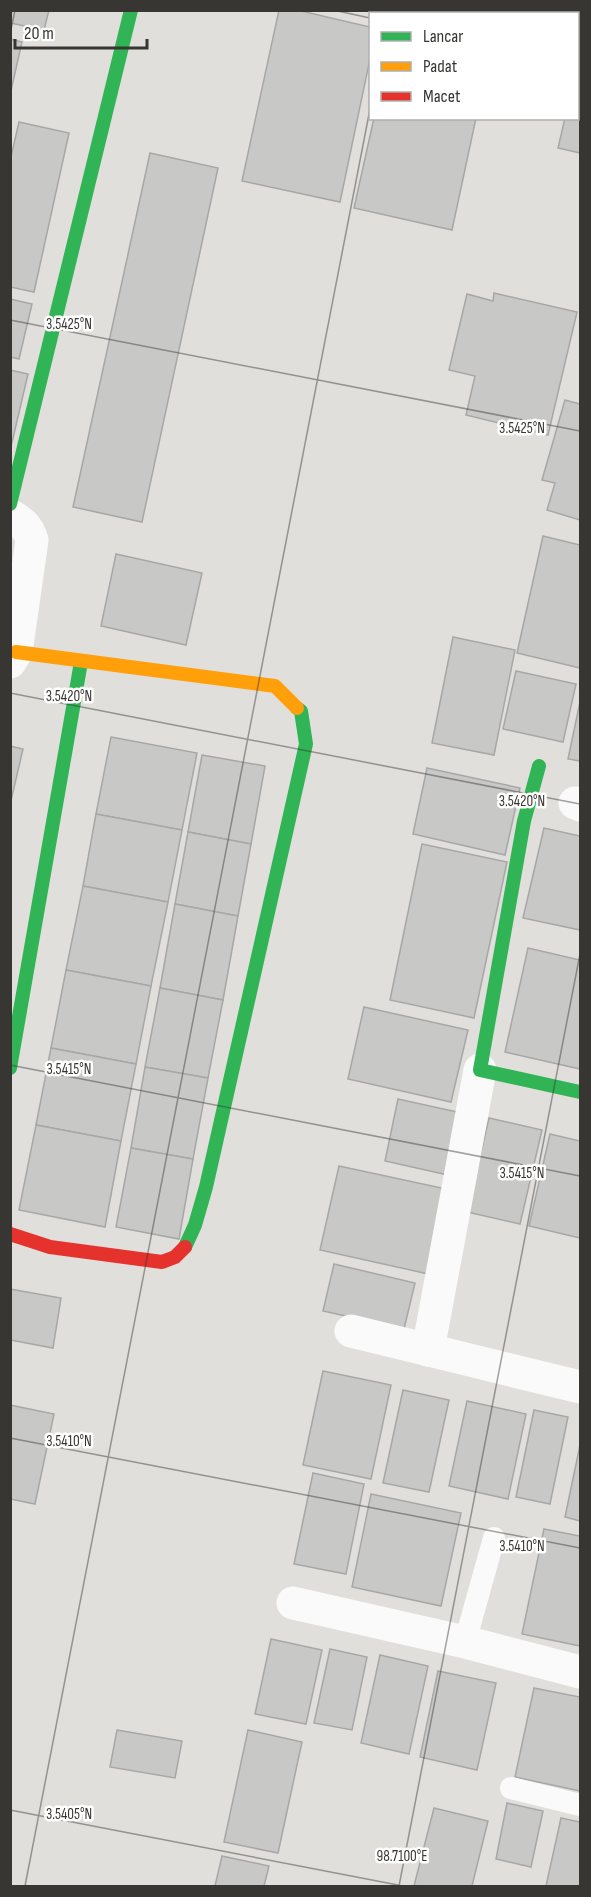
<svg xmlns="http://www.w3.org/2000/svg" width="591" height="1897" font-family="'Sofia Sans Condensed',sans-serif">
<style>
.building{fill:#c8c8c7;stroke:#a7a7a7;stroke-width:1.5}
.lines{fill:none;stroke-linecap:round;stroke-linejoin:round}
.lane{stroke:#fafafa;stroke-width:22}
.street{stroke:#fafafa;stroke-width:33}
.fast{stroke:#30b455;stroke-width:14}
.slow{stroke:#ff9f0a;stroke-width:14}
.jam{stroke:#e5322d;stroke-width:14}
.ticks{fill:none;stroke:#373633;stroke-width:1.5;stroke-opacity:0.45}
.ticks-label{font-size:15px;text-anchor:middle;fill:#373633;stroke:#fff;stroke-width:5;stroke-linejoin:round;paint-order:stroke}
</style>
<rect width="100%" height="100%" fill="#e0dfdb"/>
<g class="building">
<path d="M10,10H49L44,30L10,23Z"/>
<path d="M279,10H297L370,27V59L340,202L242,181Z"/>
<path d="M10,39L22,42L10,95Z"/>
<path d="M579,54H580V153L558,148L565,118H578Z"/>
<path d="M374,118H476L452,230L354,208Z"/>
<path d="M19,122L69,133L34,292L10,287V161Z"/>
<path d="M150,153L218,168L142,522L73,507Z"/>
<path d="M494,293L577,312L548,435L466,415L475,376L449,370L467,294L493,301Z"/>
<path d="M10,299L32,304L19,359L10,357Z"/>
<path d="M10,370L28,374L10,451Z"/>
<path d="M565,400L580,404V520L547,510L555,483L542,480Z"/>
<path d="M543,536L580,545V668L517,653Z"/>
<path d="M116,554L202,573L186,645L101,626Z"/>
<path d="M453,637L515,650L494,755L432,743Z"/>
<path d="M516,671L576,684L563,742L503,729Z"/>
<path d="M580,702V761L568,759Z"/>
<path d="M111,737L197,753L182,830L96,814Z"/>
<path d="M10,746L23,749L10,805Z"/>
<path d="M202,755L265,766L251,844L188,832Z"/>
<path d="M427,768L520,788L505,855L413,834Z"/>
<path d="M96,814L182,830L168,902L83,886Z"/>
<path d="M544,828L580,836V930L523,918Z"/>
<path d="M188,832L251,844L238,916L175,904Z"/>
<path d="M422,844L507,862L474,1018L390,1000Z"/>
<path d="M83,886L168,902L151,986L66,970Z"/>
<path d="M175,904L238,916L223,1000L160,988Z"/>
<path d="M528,948L580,960V1069L505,1052Z"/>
<path d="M66,970L151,986L136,1064L51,1048Z"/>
<path d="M160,988L223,1000L208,1078L145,1067Z"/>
<path d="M364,1007L468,1030L451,1102L348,1079Z"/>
<path d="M51,1048L136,1064L121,1141L36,1125Z"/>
<path d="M145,1067L208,1078L193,1159L131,1148Z"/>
<path d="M398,1099L471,1115L457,1177L385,1161Z"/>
<path d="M489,1118L542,1130L520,1224L467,1212Z"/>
<path d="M36,1125L121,1141L105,1227L19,1210Z"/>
<path d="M550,1134L580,1141V1238L529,1226Z"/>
<path d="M131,1148L193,1159L179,1239L116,1227Z"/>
<path d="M339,1166L451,1190L433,1275L320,1250Z"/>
<path d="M334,1264L415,1283L404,1329L323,1311Z"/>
<path d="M10,1289L61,1298L53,1348L10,1340Z"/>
<path d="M323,1371L391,1385L371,1479L303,1465Z"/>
<path d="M403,1390L449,1400L429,1492L383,1483Z"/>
<path d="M467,1401L526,1414L508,1499L449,1486Z"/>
<path d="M10,1405L54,1414L35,1504L10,1499Z"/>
<path d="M534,1410L568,1417L550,1504L516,1497Z"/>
<path d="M580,1445V1521L565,1517Z"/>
<path d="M313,1473L364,1484L346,1574L294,1564Z"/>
<path d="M371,1494L461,1513L441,1606L352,1587Z"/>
<path d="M544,1529L580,1536V1646L522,1634Z"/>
<path d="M271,1639L322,1650L306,1724L255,1714Z"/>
<path d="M330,1649L367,1657L352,1730L314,1723Z"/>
<path d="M380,1655L428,1666L409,1754L361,1743Z"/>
<path d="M438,1671L496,1683L477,1770L420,1757Z"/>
<path d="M534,1688L580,1697V1791L515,1777Z"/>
<path d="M117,1730L182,1741L175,1778L110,1767Z"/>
<path d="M248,1730L302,1742L278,1853L224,1842Z"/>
<path d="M507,1803L543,1811L531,1867L496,1859Z"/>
<path d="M434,1808L488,1821L472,1886H414Z"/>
<path d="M561,1818L580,1822V1886H546Z"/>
<path d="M222,1856L269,1866L264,1886H215Z"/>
</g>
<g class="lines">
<g class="lane">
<path d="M465,1642L494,1538"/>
<path d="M511,1788L580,1805"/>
</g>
<g class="street">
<path d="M10,515C22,522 28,527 32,540L16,652L10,662"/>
<path d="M575,803L580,805"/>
<path d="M351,1331L580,1387"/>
<path d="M428,1350L480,1070"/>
<path d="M293,1603L465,1642L580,1672"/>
</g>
<g class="fast">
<path d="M10,504L131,10"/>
<path d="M539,766L524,821L480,1070L580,1092"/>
<path d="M10,1068L81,662"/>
<path d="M185,1247L195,1225L206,1187L306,744L301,711L297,708"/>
</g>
<path class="slow" d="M16,652L275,686L297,708"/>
<path class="jam" d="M10,1234L50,1247L162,1262L175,1257L185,1247"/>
</g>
<path class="ticks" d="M333,10L370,18M389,14L390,10M10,35L15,10M578,58L580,59M10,320L580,431M10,693L580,804M10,1065L580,1176M10,1438L580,1548M10,1810L403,1886M25,1886L370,109M399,1886L580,954"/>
<g class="ticks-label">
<text x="69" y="329">3.5425°N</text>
<text x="522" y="433">3.5425°N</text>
<text x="69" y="701">3.5420°N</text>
<text x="522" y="806">3.5420°N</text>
<text x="69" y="1074">3.5415°N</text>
<text x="522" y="1178">3.5415°N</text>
<text x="69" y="1446">3.5410°N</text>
<text x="522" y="1551">3.5410°N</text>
<text x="69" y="1819">3.5405°N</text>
<text x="402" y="1861">98.7100°E</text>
</g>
<rect width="591" height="1897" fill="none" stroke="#373633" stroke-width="24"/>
<rect x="369" y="12" width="210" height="108" fill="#ffffff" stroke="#afafad" stroke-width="1.5"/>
<rect x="381" y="32" width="30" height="9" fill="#30b455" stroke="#afafad" stroke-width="1.5"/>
<text x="423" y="42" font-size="18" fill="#373633">Lancar</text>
<rect x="381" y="62" width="30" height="9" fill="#ff9f0a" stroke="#afafad" stroke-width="1.5"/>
<text x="423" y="72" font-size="18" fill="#373633">Padat</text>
<rect x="381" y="92" width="30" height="9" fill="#e5322d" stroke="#afafad" stroke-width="1.5"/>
<text x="423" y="102" font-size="18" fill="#373633">Macet</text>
<path d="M15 39v9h132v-9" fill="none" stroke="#373633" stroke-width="3"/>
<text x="24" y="39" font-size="18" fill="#373633" stroke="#ffffff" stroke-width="4.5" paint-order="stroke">20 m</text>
</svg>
